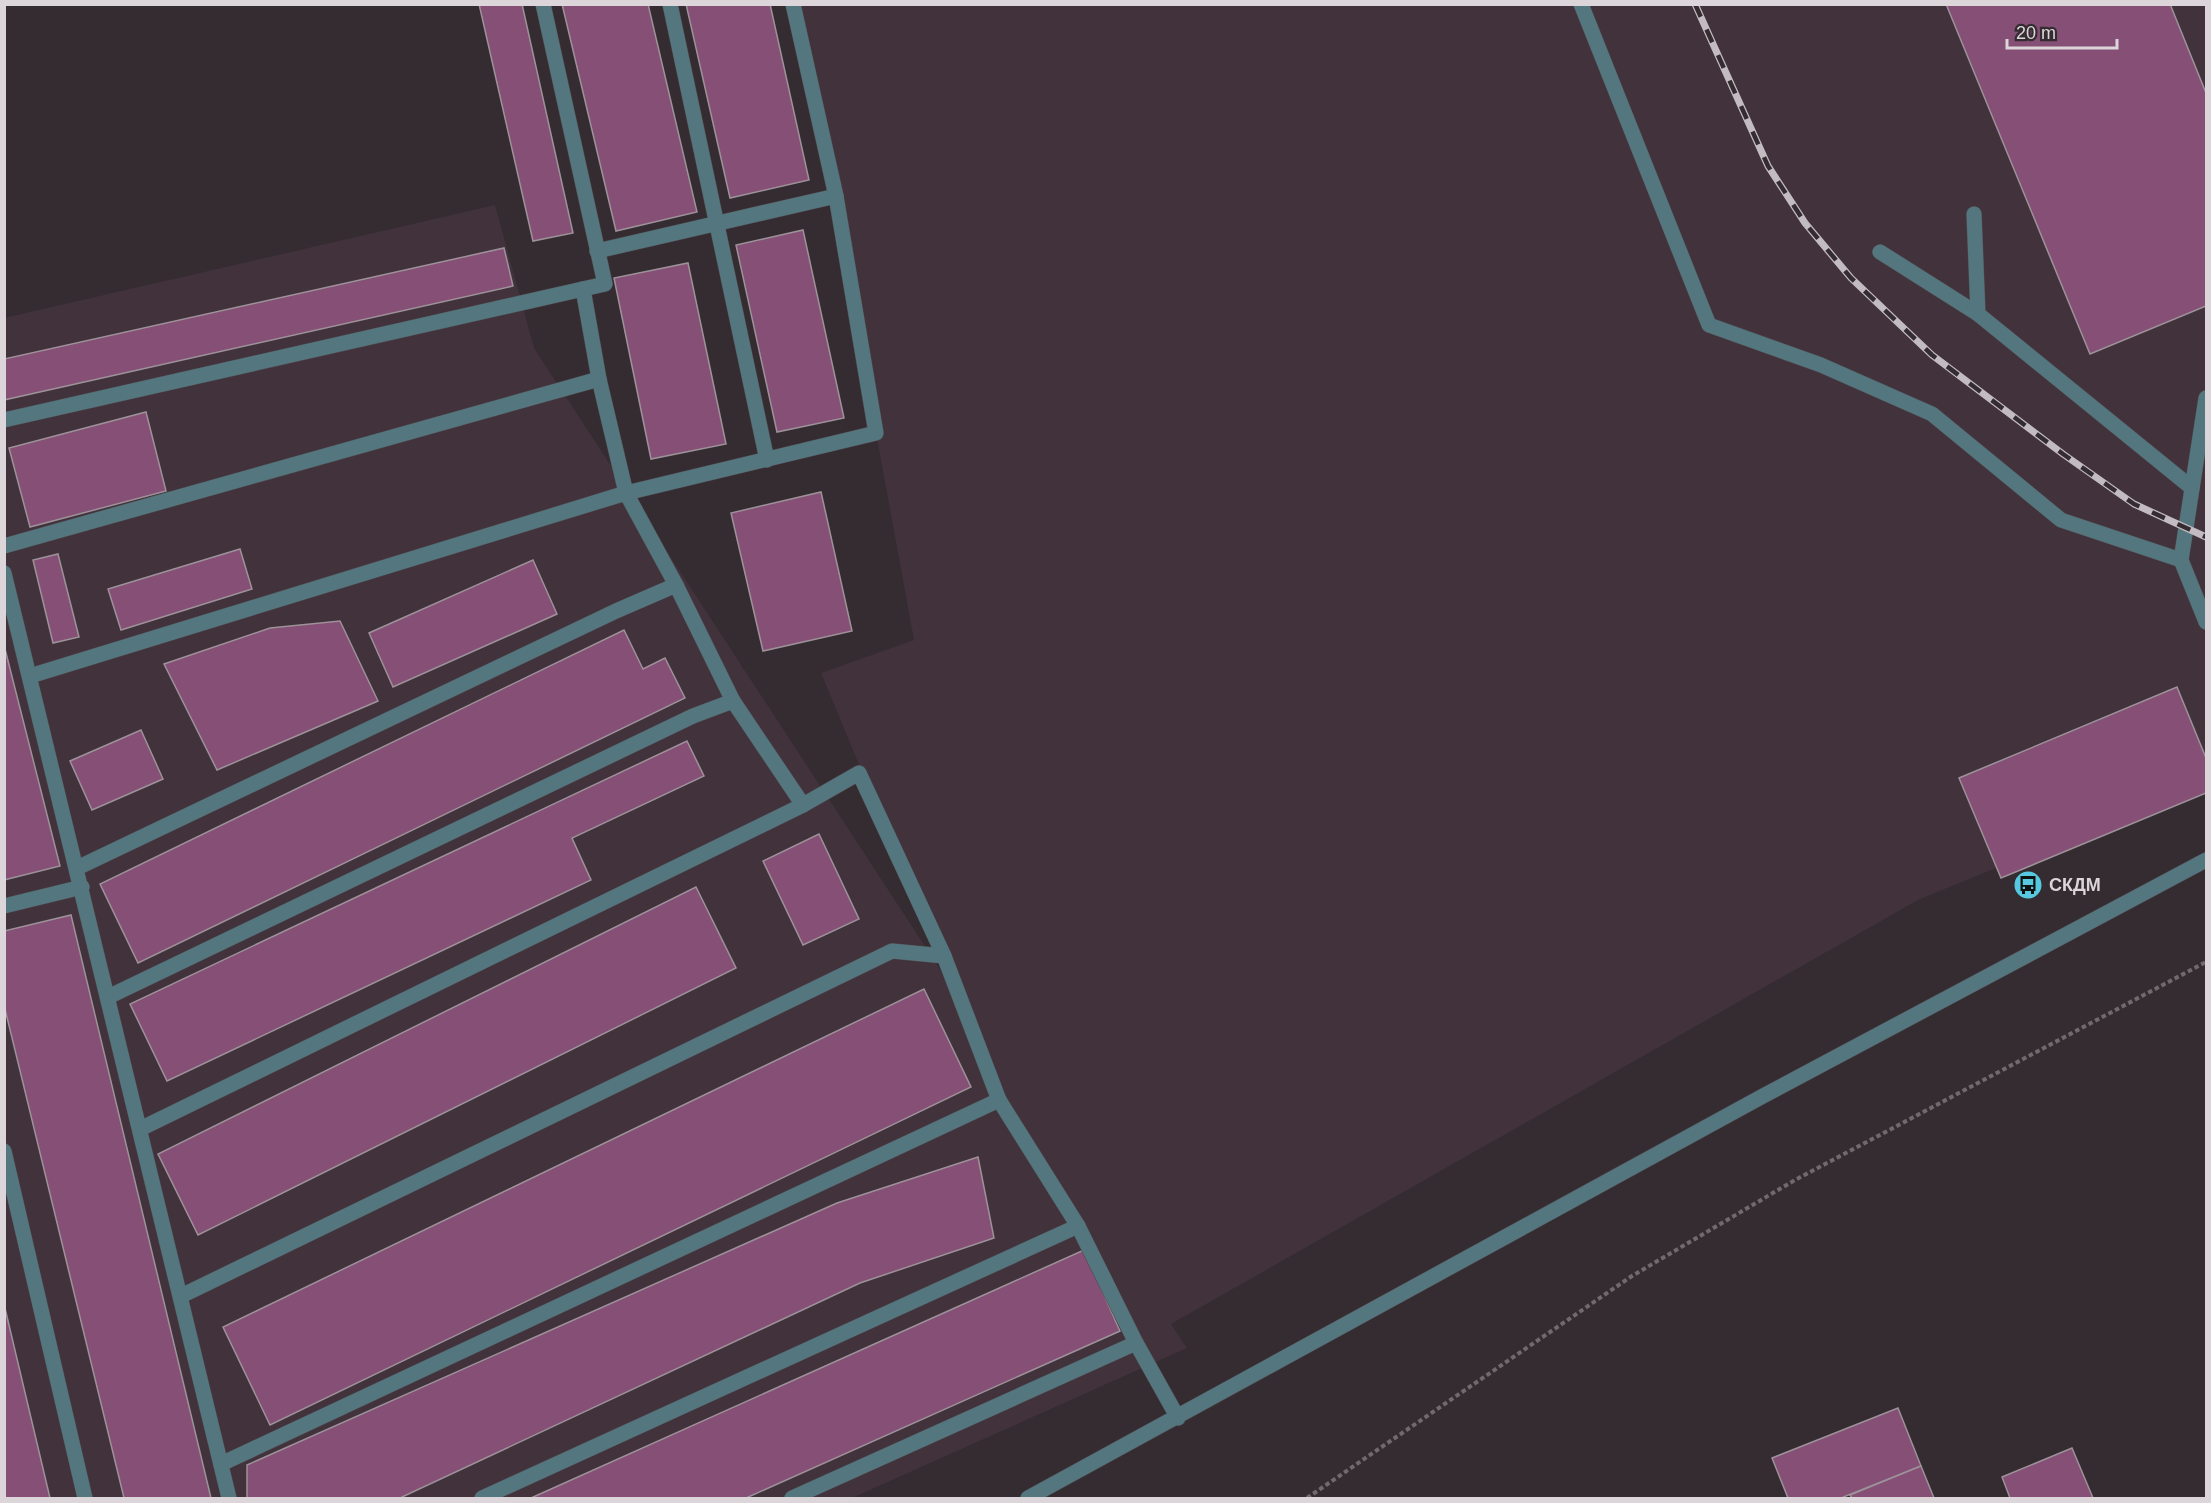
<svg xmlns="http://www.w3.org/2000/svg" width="2211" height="1503" font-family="Helvetica,sans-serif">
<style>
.built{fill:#41323c}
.building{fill:#864f75;stroke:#9d9299;stroke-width:1.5}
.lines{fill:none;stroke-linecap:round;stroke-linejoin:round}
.minor-casing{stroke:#4f474c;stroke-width:16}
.path{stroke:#70696d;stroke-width:4;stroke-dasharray:4.5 3;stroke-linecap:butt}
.minor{stroke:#54767f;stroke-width:15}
.rail-casing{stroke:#c2bbc0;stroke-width:7}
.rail{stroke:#342c31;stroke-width:4.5;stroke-dasharray:14;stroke-linecap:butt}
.labels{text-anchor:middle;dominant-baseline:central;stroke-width:4.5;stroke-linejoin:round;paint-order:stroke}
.poi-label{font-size:18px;font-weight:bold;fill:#dcd6da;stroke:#342c31;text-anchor:start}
</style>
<rect width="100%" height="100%" fill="#342c31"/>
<path class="built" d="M789,5H2206V793L2001,878L1996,868L1918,900L1171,1324L1187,1348L852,1498H5L4,318L495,205L534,348L951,986L821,673L914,640L876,433Z"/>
<g class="building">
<path d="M479,4H522L573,233L533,241Z"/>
<path d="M562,4H648L697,212L616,231Z"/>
<path d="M686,4H770L809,180L730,198Z"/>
<path d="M1946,4H2170L2206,93V306L2090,354Z"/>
<path d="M803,230L844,418L777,432L736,245Z"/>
<path d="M504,248L513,286L4,400V359Z"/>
<path d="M688,263L726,444L651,459L614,278Z"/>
<path d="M146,412L166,491L30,527L9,448Z"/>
<path d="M821,492L852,631L763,651L731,513Z"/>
<path d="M240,549L252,589L121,630L108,589Z"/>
<path d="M58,554L79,637L53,643L33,560Z"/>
<path d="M533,560L557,614L393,687L369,633Z"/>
<path d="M340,621L378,701L217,770L164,664L270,628Z"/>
<path d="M624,630L643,669L665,658L685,698L138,963L100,884Z"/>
<path d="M4,645L60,866L4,880Z"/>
<path d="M2177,687L2206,758V793L2001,878L1959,778Z"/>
<path d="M141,730L163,779L92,810L70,761Z"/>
<path d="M687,741L704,776L572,838L591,880L167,1081L130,1004Z"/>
<path d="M819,834L859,919L803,945L763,861Z"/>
<path d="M696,887L736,968L198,1235L158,1154Z"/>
<path d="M71,915L211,1498H124L4,1005V931Z"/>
<path d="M924,989L971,1087L270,1425L223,1327Z"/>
<path d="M978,1157L994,1238L860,1283L400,1498H247V1465L837,1203Z"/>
<path d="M1084,1250L1120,1331L746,1498H531Z"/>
<path d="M4,1304L50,1498H4Z"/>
<path d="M1898,1408L1921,1466L1841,1498H1788L1772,1458Z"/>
<path d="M2072,1448L2093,1498H2010L2002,1477Z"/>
<path d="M1921,1466L1934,1498H1852L1850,1495Z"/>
</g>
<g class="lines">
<g class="minor-casing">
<g id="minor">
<path d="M670,4L767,460"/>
<path d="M1581,4L1709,325L1821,365L1932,414L2061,520L2181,560"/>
<path d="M1974,214L1978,314L2192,488"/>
<path d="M597,251L836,196"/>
<path d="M1880,252L1978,314"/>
<path d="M583,289L599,379L626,493L676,585"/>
<path d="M2206,398L2181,560L2206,622"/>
<path d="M4,420L605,284L543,4"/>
<path d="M4,546L599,379"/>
<path d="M4,573L229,1498"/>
<path d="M30,676L626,493L876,433L836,196L793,4"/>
<path d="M77,868L616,611L676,585L733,701"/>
<path d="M4,906L82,887"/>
<path d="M108,997L693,716L733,701L803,805"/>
<path d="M140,1129L803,805L859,773L944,956"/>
<path d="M4,1151L85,1498"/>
<path d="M181,1296L892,951L944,956L999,1100"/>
<path d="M221,1464L999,1100L1078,1226L1136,1343"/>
<path d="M482,1498L1078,1226"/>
<path d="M792,1498L1136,1343L1178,1418"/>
<path d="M1028,1498L1763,1096L2206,860"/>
</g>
</g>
<path class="path" d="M1307,1498L1632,1276L1795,1180L2206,962"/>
<use href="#minor" class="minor"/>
<g class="rail-casing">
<path id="rail" d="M1695,4L1768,166L1805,223L1851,278L1932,355L2063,454L2134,504L2206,537"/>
</g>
<use href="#rail" class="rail"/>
</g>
<defs>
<g id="bus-disc" transform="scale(1.5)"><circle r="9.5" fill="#56c9e1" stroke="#342c31"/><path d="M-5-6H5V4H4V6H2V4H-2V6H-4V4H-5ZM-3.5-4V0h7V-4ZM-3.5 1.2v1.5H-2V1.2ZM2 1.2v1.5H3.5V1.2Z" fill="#111"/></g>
</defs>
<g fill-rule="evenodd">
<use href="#bus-disc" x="2028" y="885"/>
</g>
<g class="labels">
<g class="poi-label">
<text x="2049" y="885">СКДМ</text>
</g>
</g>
<rect width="2211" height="1503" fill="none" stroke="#dcd6da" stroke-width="12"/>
<path d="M2007 39v9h110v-9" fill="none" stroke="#dcd6da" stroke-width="3"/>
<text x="2016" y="39" font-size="18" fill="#dcd6da" stroke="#342c31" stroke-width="4.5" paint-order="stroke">20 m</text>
</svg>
